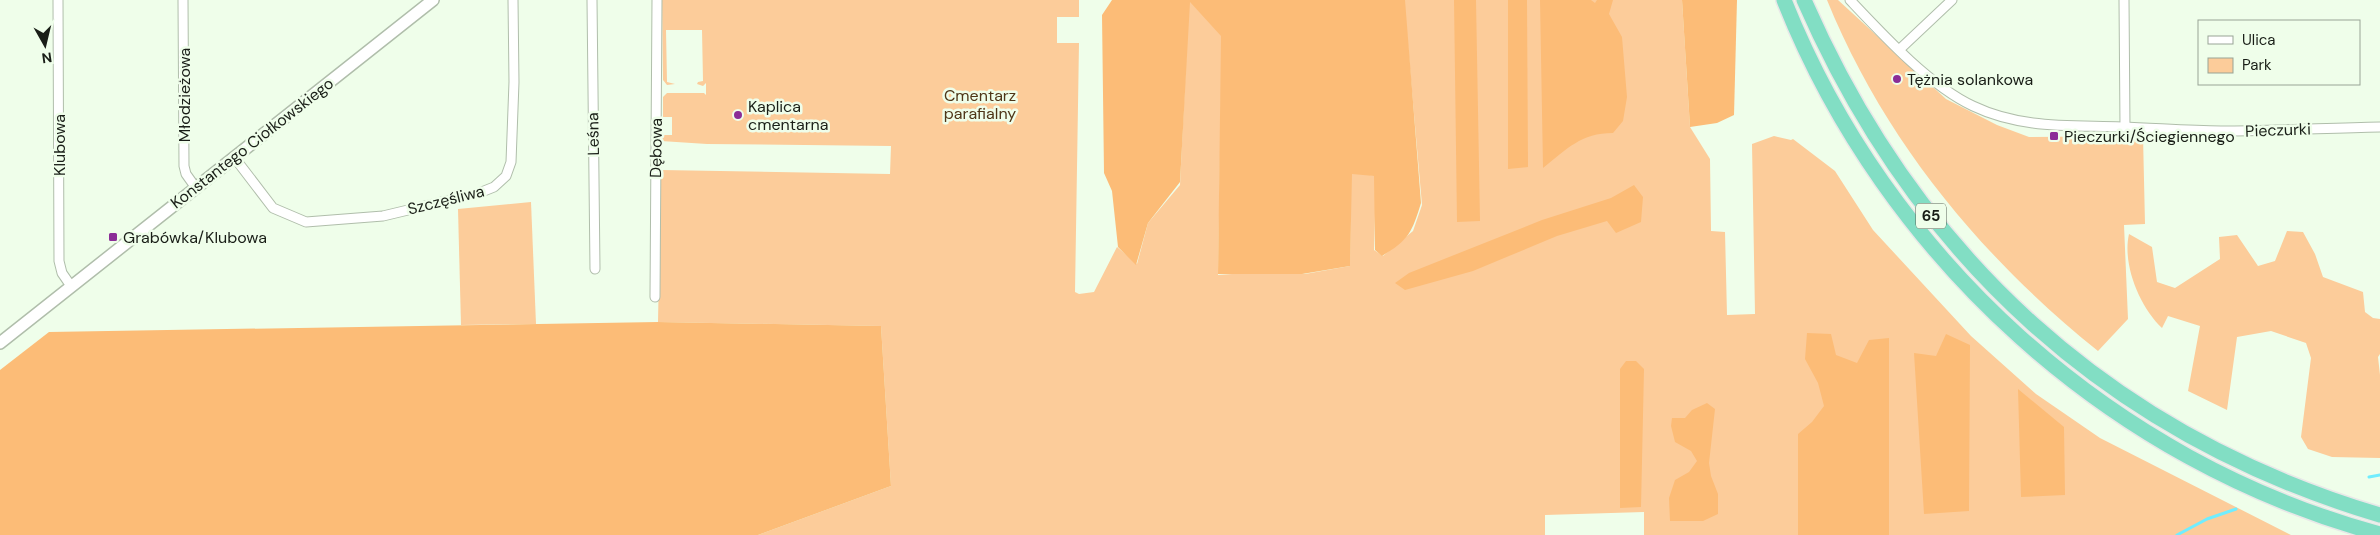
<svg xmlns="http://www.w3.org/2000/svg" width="2380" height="535" font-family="'DM Sans',sans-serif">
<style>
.green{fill:#fccc9a}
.forest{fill:#fcbc77}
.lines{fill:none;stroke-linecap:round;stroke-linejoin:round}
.stream{stroke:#70edfe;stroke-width:3}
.minor-casing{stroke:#b0beab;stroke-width:11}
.tertiary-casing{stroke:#b0beab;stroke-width:14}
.trunk-casing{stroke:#e8e8e8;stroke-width:18}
.minor{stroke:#fff;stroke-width:9}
.tertiary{stroke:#fff;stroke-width:11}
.trunk{stroke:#82dec4;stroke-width:15}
.poi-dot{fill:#8b2d97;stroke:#effeea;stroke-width:2}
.labels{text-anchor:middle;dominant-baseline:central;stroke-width:5;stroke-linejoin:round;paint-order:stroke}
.shield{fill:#effeea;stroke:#596156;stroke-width:1}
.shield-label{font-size:15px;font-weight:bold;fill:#191e17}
.poi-label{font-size:16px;fill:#191e17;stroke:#effeea;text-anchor:start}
.street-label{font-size:16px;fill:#191e17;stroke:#effeea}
.park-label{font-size:16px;fill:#4e3517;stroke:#effeea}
</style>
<rect width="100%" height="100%" fill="#effeea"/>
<g class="green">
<path d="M662,0H1079V17H1057V43H1079L1075,292L1079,294L1094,292L1117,247L1137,264L1148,223L1180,185L1189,0L1222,35L1218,275L1260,272L1305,274L1350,266L1351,172L1376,176L1374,250L1383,256L1413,231L1422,205L1404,0H1682L1690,127L1710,159L1711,231L1725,232L1727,315L1755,314L1752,144L1774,136L1791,140L1793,139L1835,171L1873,230L1971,336L2036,394L2100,438L2291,535H1644V512L1545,515V535H758L891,486L881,326L658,322L661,170L890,174L891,146L707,144L661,141V135H672V117H663V97L667,93H704L706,95V83L703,86L697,84L698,82L703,81L702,30H666L667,82L675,84L667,85L663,80Z"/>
<path d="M1827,0H1838L1946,99L1997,125L2029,137L2143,136L2145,224L2124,225L2128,319L2098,351C1981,257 1884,140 1827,0Z"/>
<path d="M531,202L536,324L461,325L458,209Z"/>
<path d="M2287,231L2303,232L2315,254L2323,277L2363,292L2365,312L2373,318L2380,319V354L2378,357L2380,375V458L2332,457L2308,449L2301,437L2311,358L2306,343L2271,331L2237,337L2227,410L2188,391L2200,326L2168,316L2162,328C2140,307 2122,265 2129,234L2152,247L2157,282L2175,288L2220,259L2219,237L2237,235L2258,266L2275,261Z"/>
</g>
<g class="forest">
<path d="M1112,0H1405L1421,203C1412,232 1409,240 1382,256L1375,250L1374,176L1352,174L1350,266L1302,274H1218L1221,36L1190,2L1180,182L1148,223L1136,265L1118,247L1112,191L1104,173L1102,15Z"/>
<path d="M1454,0H1476L1480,221L1457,222Z"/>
<path d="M1508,0H1527L1528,167L1508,169Z"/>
<path d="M1540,0H1591L1595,3L1597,0H1613L1609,14L1622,37L1627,97L1623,121L1613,133C1581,133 1567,149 1543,168Z"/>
<path d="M1682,0H1737L1734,115L1717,123L1690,127Z"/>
<path d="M1634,185L1643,197L1641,222L1616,233L1607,221L1557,236L1473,271L1405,290L1395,283L1409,273L1542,220L1611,198Z"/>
<path d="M658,322L881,326L891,486L758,535H0V370L49,332Z"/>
<path d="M1807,333L1831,334L1836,355L1857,363L1869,340L1889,338V535H1798V434L1812,422L1824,406L1818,383L1805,359Z"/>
<path d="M1946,334L1970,345L1969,511L1924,514L1914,353L1936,356Z"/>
<path d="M1626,361H1636L1644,369L1641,507L1620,508V369Z"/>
<path d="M2018,389L2064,427L2065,495L2021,497Z"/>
<path d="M1707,403L1715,409L1709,463L1711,476L1718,494V514L1703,521H1670L1669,498L1675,480L1689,472L1697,461L1691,451L1675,442L1671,426L1672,418H1685L1692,410Z"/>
</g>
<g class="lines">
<g class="stream">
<path d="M2369,477L2380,475"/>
<path d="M2177,535L2207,519L2236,509"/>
</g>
<g class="minor-casing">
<g id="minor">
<path d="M58,0L59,261L62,273L71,286"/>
<path d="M183,0L184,166L186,174L196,188"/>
<path d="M592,0L595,269"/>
<path d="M1850,0C1883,35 1930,86 1973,106C2021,129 2071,125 2122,127C2155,128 2188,131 2221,131C2274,131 2327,128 2380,127"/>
<path d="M2124,0L2125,127"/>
<path d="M1900,49L1952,0"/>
<path d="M234,157L273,208L306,222L383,216L479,193L494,187L506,176L511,162L514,82L513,0"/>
<path d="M655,297L657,0"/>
</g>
</g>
<g class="tertiary-casing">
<path id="tertiary" d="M0,343L433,0"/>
</g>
<g class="trunk-casing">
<g id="trunk">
<path d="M1784,0C1886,258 2112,462 2380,534"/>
<path d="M1804,0C1916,257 2110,435 2380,515"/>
</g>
</g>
<use href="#minor" class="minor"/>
<use href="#tertiary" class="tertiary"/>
<use href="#trunk" class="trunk"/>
</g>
<g class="poi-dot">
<circle cx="1897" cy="79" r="5"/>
<circle cx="738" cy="115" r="5"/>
<rect x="2049" y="131" width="10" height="10" rx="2.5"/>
<rect x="108" y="232" width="10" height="10" rx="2.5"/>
</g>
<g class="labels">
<rect class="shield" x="1916" y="203.5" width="30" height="25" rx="4"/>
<g class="shield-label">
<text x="1931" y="216">65</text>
</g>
<g class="poi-label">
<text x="1907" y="79">Tężnia solankowa</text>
<text x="748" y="106">Kaplica<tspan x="748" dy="18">cmentarna</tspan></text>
<text x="2064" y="136">Pieczurki/Ściegiennego</text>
<text x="123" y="237">Grabówka/Klubowa</text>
</g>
<g class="street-label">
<text transform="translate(184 95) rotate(-90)">Młodzieżowa</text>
<text transform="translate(2278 130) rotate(-2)">Pieczurki</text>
<text transform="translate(593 134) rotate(-91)">Leśna</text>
<text transform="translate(252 143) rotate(-38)">Konstantego Ciołkowskiego</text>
<text transform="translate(59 145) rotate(-90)">Klubowa</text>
<text transform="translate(656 148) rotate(-89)">Dębowa</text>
<text transform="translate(446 200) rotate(-14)">Szczęśliwa</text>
</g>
<g class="park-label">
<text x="980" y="95">Cmentarz<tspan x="980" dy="18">parafialny</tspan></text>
</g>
</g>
<rect x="2198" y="20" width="162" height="65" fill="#effeea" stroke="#99a496"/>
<rect x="2208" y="36" width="25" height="8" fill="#ffffff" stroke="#99a496"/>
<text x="2242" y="45" font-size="15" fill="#191e17">Ulica</text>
<rect x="2208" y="58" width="25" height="15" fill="#fccc9a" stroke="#99a496"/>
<text x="2242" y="70" font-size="15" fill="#191e17">Park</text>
<g transform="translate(45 45) rotate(172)" stroke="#effeea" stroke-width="4" paint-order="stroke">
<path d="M0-4L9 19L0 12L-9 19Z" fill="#191e17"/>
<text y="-8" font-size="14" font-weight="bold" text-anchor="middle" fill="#191e17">N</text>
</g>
</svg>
